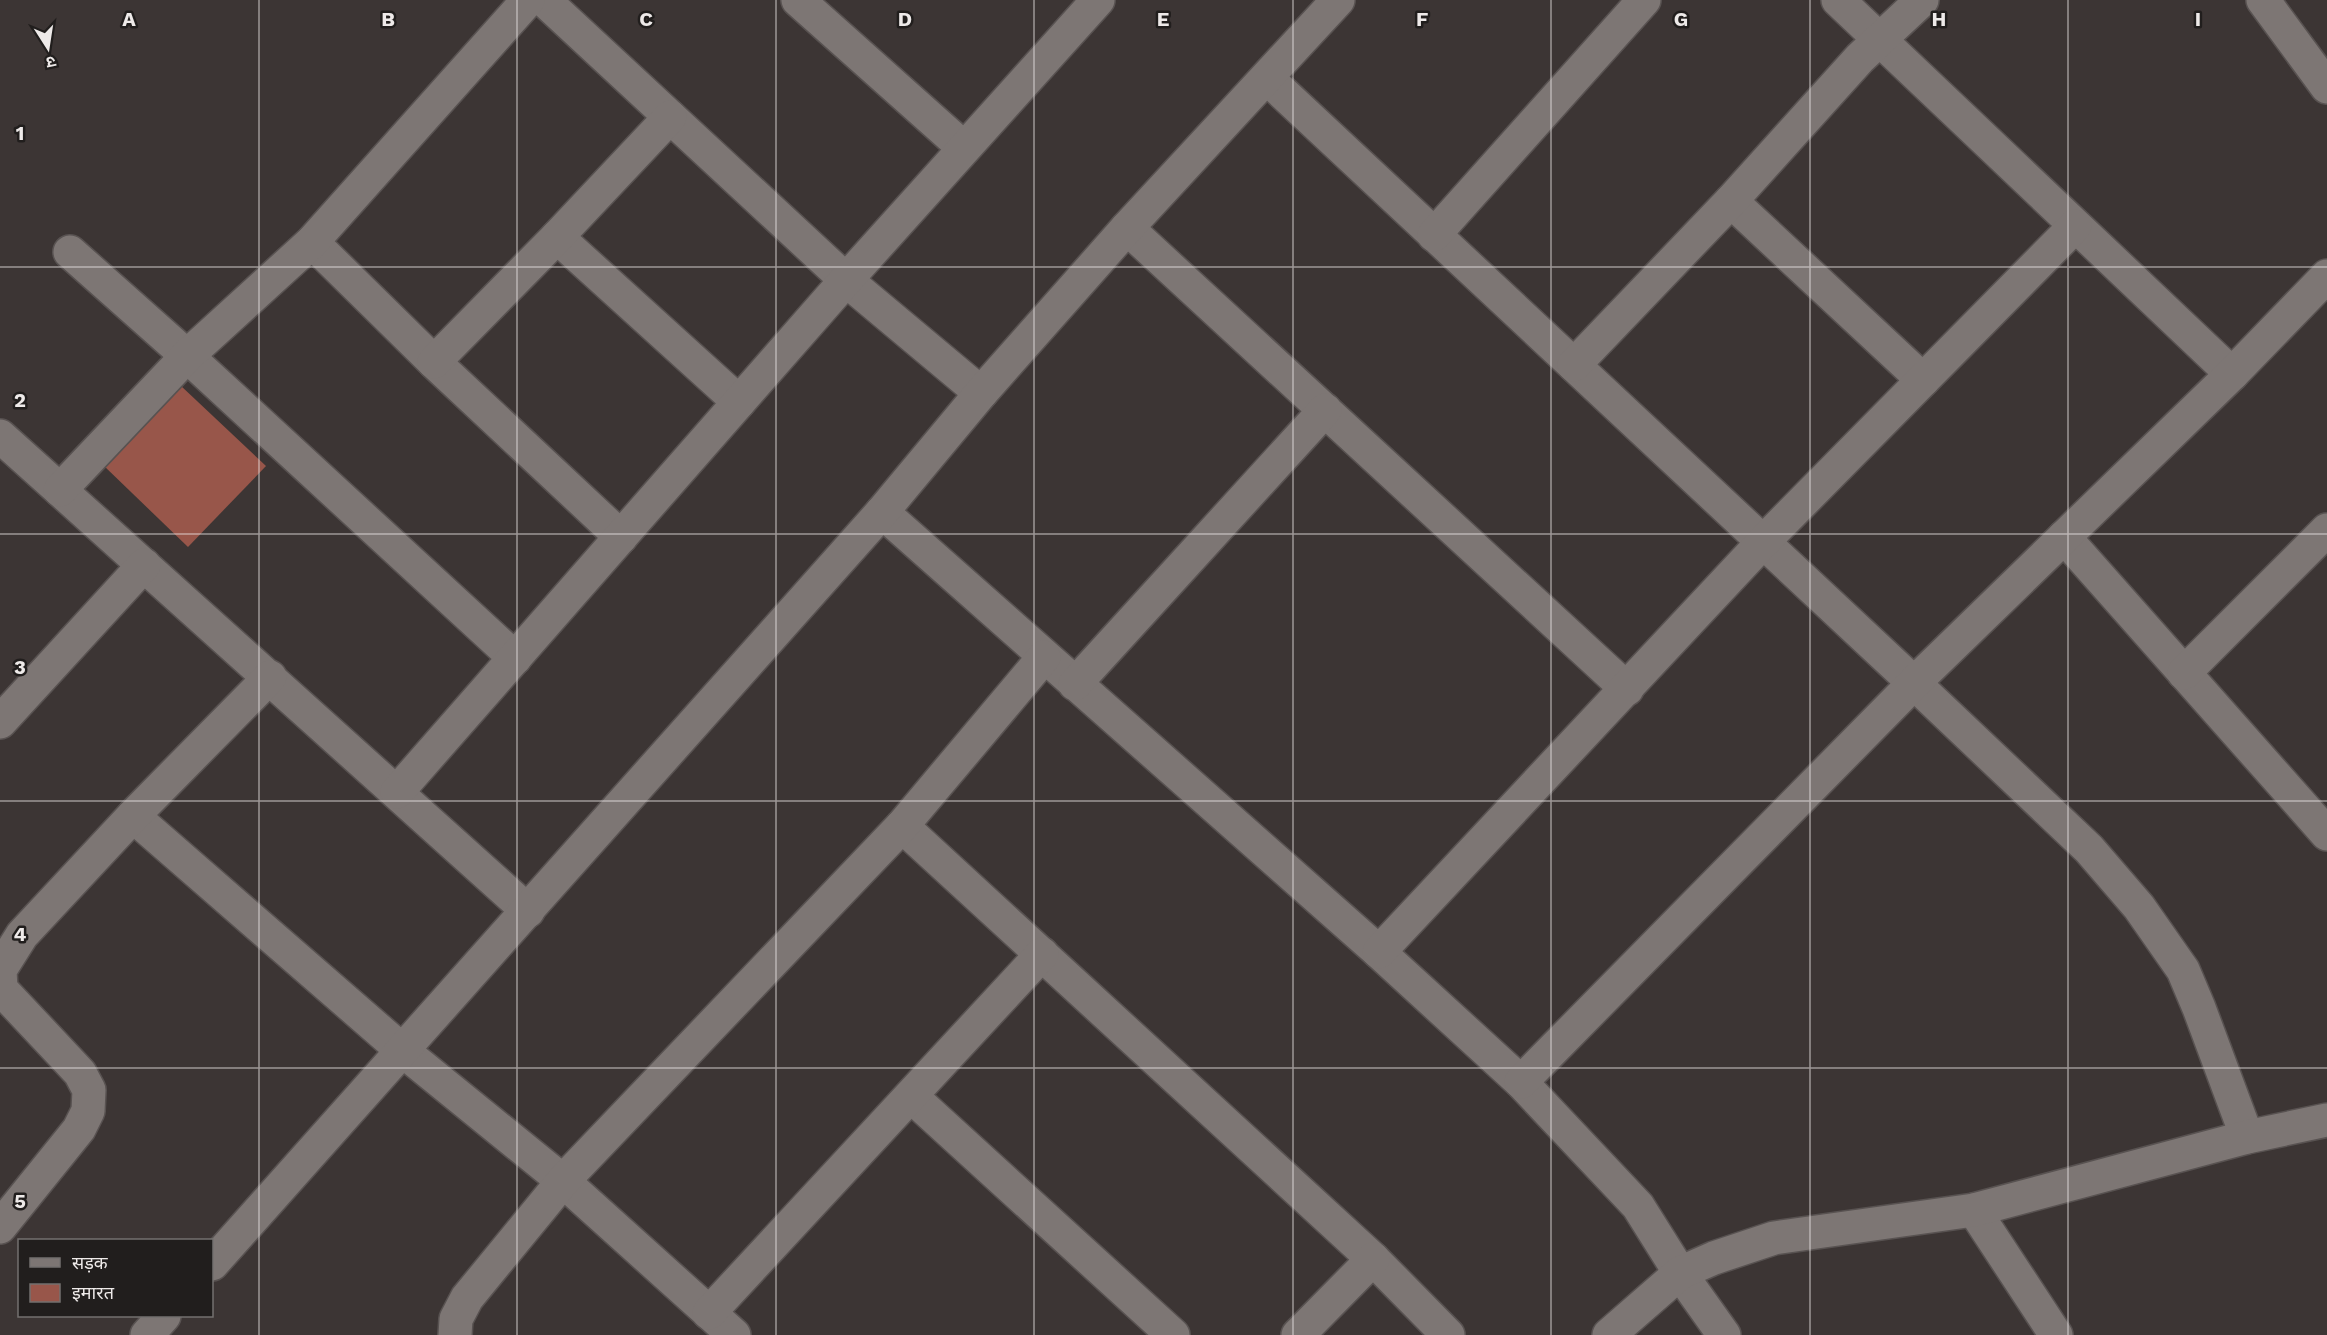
<svg xmlns="http://www.w3.org/2000/svg" width="2327" height="1335" font-family="'Work Sans','Noto Sans Devanagari',sans-serif">
<style>
.building{fill:#98564a}
.lines{fill:none;stroke-linecap:round;stroke-linejoin:round}
.minor-casing{stroke:#585251;stroke-width:36}
.minor{stroke:#7d7674;stroke-width:33}
.grid{fill:none;stroke:#eeeae9;stroke-width:1.5;stroke-opacity:0.55}
.grid-label{font-size:20px;text-anchor:middle;font-weight:bold;fill:#eeeae9;stroke:#211e1d;stroke-width:5;stroke-linejoin:round;paint-order:stroke}
</style>
<rect width="100%" height="100%" fill="#3c3534"/>
<path class="building" d="M180,385L266,466L188,547L103,465Z"/>
<g class="lines">
<g class="minor-casing">
<g id="minor">
<path d="M544,0L846,280L981,393"/>
<path d="M798,0L964,148"/>
<path d="M1838,0L2232,374"/>
<path d="M2263,0L2327,87"/>
<path d="M1267,78L1914,683L2089,849L2139,907L2183,970L2199,1008L2247,1137"/>
<path d="M1731,201L1923,380"/>
<path d="M1127,228L1627,689"/>
<path d="M1434,235L1644,0"/>
<path d="M557,237L739,402"/>
<path d="M312,242L434,362L621,537"/>
<path d="M70,252L187,356L515,658"/>
<path d="M434,362L557,237L670,117"/>
<path d="M1574,365L1731,201L1860,58L1922,0"/>
<path d="M0,436L528,911"/>
<path d="M60,490L187,356L312,242L528,0"/>
<path d="M882,512L1379,952L1521,1082L1638,1206L1680,1273L1724,1335"/>
<path d="M2064,537L2327,834"/>
<path d="M2184,673L2327,530"/>
<path d="M1075,684L1325,410"/>
<path d="M0,722L144,565"/>
<path d="M397,792L846,280L1098,0"/>
<path d="M133,816L403,1051L563,1181L734,1335"/>
<path d="M902,826L1373,1259L1448,1335"/>
<path d="M1379,952L1763,542L2075,226"/>
<path d="M1521,1082L1914,683L2232,374L2327,276"/>
<path d="M911,1096L1173,1335"/>
<path d="M1974,1210L2056,1335"/>
<path d="M0,1227L79,1129L88,1111L89,1090L80,1073L1,989L0,970L22,935L133,816L270,677"/>
<path d="M212,1264L882,512L981,393L1127,228L1338,0"/>
<path d="M709,1313L1042,954"/>
<path d="M147,1335L164,1316"/>
<path d="M455,1335L456,1319L467,1298L563,1181L902,826L1044,657"/>
<path d="M1298,1335L1373,1259"/>
<path d="M1609,1335L1680,1273L1714,1258L1774,1238L1974,1210L2247,1137L2327,1120"/>
</g>
</g>
<use href="#minor" class="minor"/>
</g>
<path class="grid" d="M259,0V1335M517,0V1335M776,0V1335M1034,0V1335M1293,0V1335M1551,0V1335M1810,0V1335M2068,0V1335M0,267H2327M0,534H2327M0,801H2327M0,1068H2327"/>
<g class="grid-label">
<text x="129" y="26">A</text>
<text x="388" y="26">B</text>
<text x="646" y="26">C</text>
<text x="905" y="26">D</text>
<text x="1163" y="26">E</text>
<text x="1422" y="26">F</text>
<text x="1681" y="26">G</text>
<text x="1939" y="26">H</text>
<text x="2198" y="26">I</text>
<text x="20" y="140">1</text>
<text x="20" y="407">2</text>
<text x="20" y="674">3</text>
<text x="20" y="941">4</text>
<text x="20" y="1208">5</text>
</g>
<rect x="18" y="1239" width="195" height="78" fill="#211e1d" stroke="#73706f" stroke-width="1.5"/>
<rect x="30" y="1258" width="30" height="9" fill="#7d7674" stroke="#73706f" stroke-width="1.5"/>
<text x="72" y="1269" font-size="18" fill="#eeeae9">सड़क</text>
<rect x="30" y="1284" width="30" height="18" fill="#98564a" stroke="#73706f" stroke-width="1.5"/>
<text x="72" y="1299" font-size="18" fill="#eeeae9">इमारत</text>
<g transform="translate(48 48) rotate(168)" stroke="#211e1d" stroke-width="4.5" paint-order="stroke">
<path d="M0-4.5L10 22L0 15L-10 22Z" fill="#eeeae9"/>
<text y="-9" font-size="16" font-weight="bold" text-anchor="middle" fill="#eeeae9">उ</text>
</g>
</svg>
